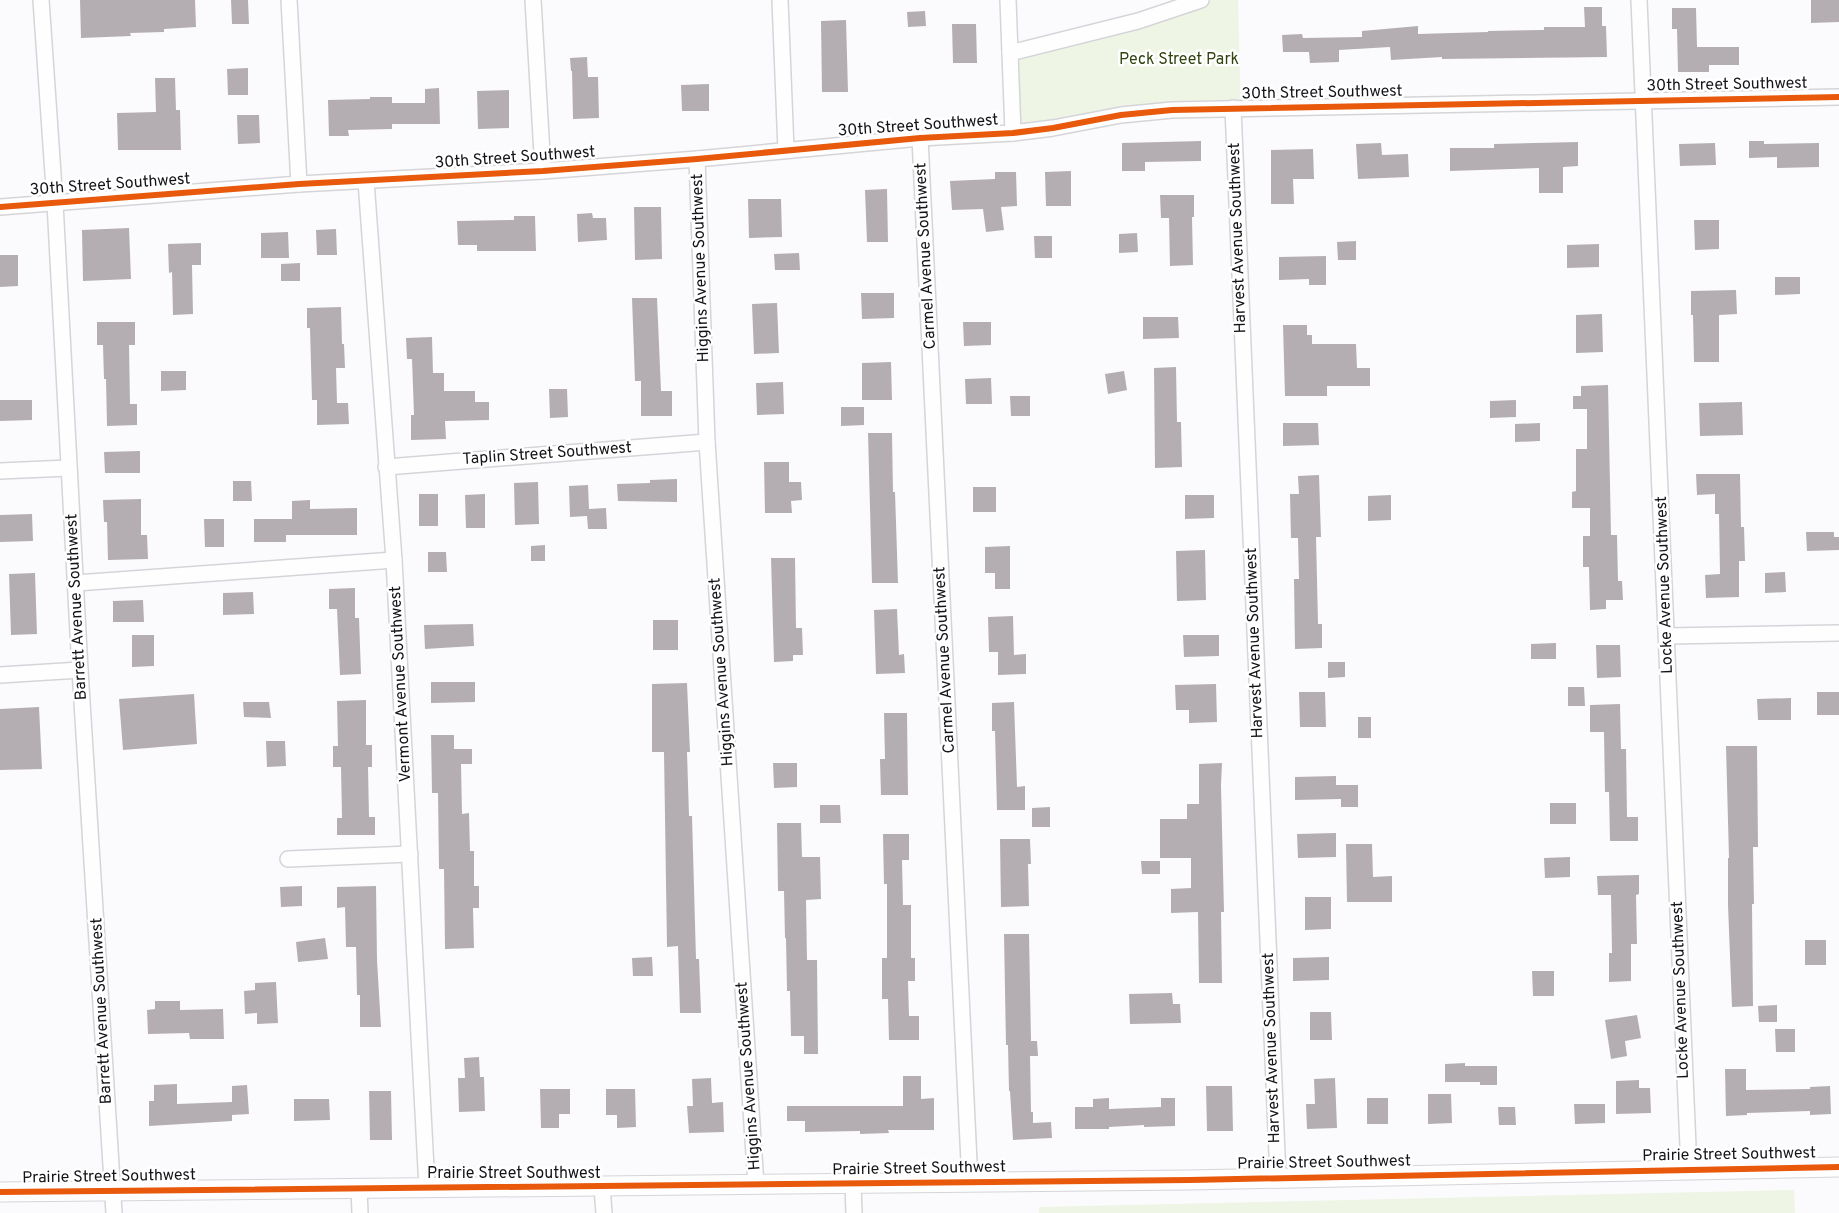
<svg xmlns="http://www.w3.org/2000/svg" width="1839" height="1213" font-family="Overpass,sans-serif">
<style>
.green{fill:#eef5e5}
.building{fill:#b4aeb3}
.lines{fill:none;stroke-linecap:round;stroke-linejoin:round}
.minor-casing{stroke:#d5d5d9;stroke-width:18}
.tertiary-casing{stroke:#d5d5d9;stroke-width:21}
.minor{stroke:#fefeff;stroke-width:15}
.tertiary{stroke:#fefeff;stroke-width:19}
.cycleway-casing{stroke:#fff;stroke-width:9}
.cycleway{stroke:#e8590c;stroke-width:6}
.labels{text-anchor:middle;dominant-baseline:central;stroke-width:5;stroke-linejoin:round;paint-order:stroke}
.park-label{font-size:16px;fill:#324310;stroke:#fff}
.street-label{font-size:16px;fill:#141418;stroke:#fff}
</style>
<rect width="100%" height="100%" fill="#fbfbfe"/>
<g class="green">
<path d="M1190,0H1238L1241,108L1013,133L1010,53Z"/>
<path d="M1794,1190L1795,1213H1039V1207Z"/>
</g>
<g class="building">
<path d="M80,0H195L196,27L164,29V32L130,33L131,36L81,38Z"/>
<path d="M231,0H248L249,24H232Z"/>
<path d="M1811,0H1839V22L1811,23Z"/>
<path d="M1584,7H1602V26H1606L1607,57L1442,59V57L1391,60L1390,47L1339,50V62L1310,63L1309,52H1283L1282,35L1302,34L1303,38L1362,37V31L1418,26V34L1488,32V31L1544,30V27H1585Z"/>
<path d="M1672,8H1696L1697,47H1739V65H1709V72H1678L1677,29H1672Z"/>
<path d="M925,11L926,26L908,27L907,12Z"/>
<path d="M846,20L848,92H822L821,21Z"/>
<path d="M952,24H976L977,63H953Z"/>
<path d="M587,57L588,77H598L599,118L573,119L572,71H571L570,58Z"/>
<path d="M248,68V95H228L227,69Z"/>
<path d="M155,78H175L176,110H180L181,150H118L117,113L156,112Z"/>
<path d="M709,84V111H682L681,85Z"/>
<path d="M439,88L440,124H392V129L348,130L349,136H329L328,100L370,99V97H392V103H425V89Z"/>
<path d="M509,90V128L478,129L477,91Z"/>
<path d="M237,115H259L260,143L238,144Z"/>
<path d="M1201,141V161L1145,162V171H1122V143Z"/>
<path d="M1749,141H1764V144L1819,143V167L1777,168V157L1749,158Z"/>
<path d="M1578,142V166L1563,167V193H1539V168L1450,171V148H1494V144Z"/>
<path d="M1381,143L1382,155L1408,154L1409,177L1358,179L1356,144Z"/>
<path d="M1715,143L1716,165L1680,166L1679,144Z"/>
<path d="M1313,149L1314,179H1293L1294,204H1271V150Z"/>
<path d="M1071,171V206H1046L1045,172Z"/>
<path d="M995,172H1016L1017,206L1001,207L1004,230L986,232L983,209L952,210L950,181L995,179Z"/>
<path d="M887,189L888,242H867L865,190Z"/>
<path d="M1160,195H1194V217H1192L1193,265L1170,266L1169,218H1161Z"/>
<path d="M748,199H781L782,237L749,238Z"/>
<path d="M634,207H661L662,259L635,260Z"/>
<path d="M592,213L593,218H606L607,240L578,242L577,214Z"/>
<path d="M514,216H535L536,251H477V245H458L457,221L514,220Z"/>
<path d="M1694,220H1719V249L1695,250Z"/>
<path d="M129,228L131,279L83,281L82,230Z"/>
<path d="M336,229L337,255H317L316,230Z"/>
<path d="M288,232L289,258H261V233Z"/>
<path d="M1137,233L1138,252L1119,253V234Z"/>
<path d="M1034,236H1052V258H1035Z"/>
<path d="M1356,241V260H1338L1337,242Z"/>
<path d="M201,243V265H192L193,314L173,315L172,272L169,273L168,244Z"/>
<path d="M1599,244V267L1567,268V245Z"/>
<path d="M799,253L800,270H775L774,254Z"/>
<path d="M0,255H18V286L0,287Z"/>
<path d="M1326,256V285H1309V279L1279,280V257Z"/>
<path d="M300,263V281H281V264Z"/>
<path d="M1775,277H1800V294L1775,295Z"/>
<path d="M1736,290L1737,314L1719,315V362H1694L1693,315H1691V291Z"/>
<path d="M861,293H894V318L862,319Z"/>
<path d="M632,298H657L661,391H672V416H641V381H635Z"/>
<path d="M777,303L779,353L754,354L752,304Z"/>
<path d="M341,307L342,344H344L345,368H336L337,403H348L349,424L317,425V400H312L310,328H307V308Z"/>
<path d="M1602,314L1603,352L1576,353V315Z"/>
<path d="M1143,317H1178L1179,338L1143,339Z"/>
<path d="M97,322H135V345H129L130,404H137V425L107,426L106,379H104L103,345H97Z"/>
<path d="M963,322H991V345L964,346Z"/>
<path d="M1283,325H1307V335H1312V344H1356L1357,368H1370V386H1327V396H1285Z"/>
<path d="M432,337L433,373H444V391H475V402H489V420L445,421L446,439L411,440V415H414L412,359H407L406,338Z"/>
<path d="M891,362L892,400H862V363Z"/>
<path d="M1176,367L1177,422H1181L1182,467L1155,468L1154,368Z"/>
<path d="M161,371H186V390L161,391Z"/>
<path d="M1124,371L1127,390L1108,394L1105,374Z"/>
<path d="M991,378L992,404H966L965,379Z"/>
<path d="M783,382L784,414L757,415L756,383Z"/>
<path d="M1608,385L1611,535H1617L1618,581H1622L1623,600H1606V609L1590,610L1589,567H1583V536H1590V508H1572V492L1576,491V449H1587V409H1573V396H1581V386Z"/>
<path d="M549,389H567L568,417L550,418Z"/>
<path d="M1010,396H1030V416H1011Z"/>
<path d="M0,400H32V420L0,421Z"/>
<path d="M1516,400V417L1490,418V401Z"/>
<path d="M1742,402L1743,435L1700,436L1699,403Z"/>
<path d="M841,407H864V425L841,426Z"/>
<path d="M1283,423H1318L1319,445L1283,446Z"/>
<path d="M1540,423V441L1515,442V424Z"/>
<path d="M868,433H892L893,492H895L898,583H872Z"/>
<path d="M140,451V473H105L104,452Z"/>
<path d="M764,462H789V482H801L802,500L791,501L792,513H765Z"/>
<path d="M1696,474H1740L1741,527H1744L1745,561H1739V597L1706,598L1705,575L1720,574L1719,514H1715V494L1697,495Z"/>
<path d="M1319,475L1321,537H1316L1317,579L1318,624H1322V648L1295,649L1294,579H1299L1298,538H1291L1290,494H1299L1298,476Z"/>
<path d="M677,479V502L618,501L617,484L650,483V480Z"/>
<path d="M233,481H251L252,501H233Z"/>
<path d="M538,482L539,524L515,525L514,483Z"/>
<path d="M588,485L589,509L606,508L607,529H588L587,516L570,517L569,486Z"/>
<rect x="973" y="487" width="23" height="25"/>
<rect x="419" y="494" width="19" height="32"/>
<path d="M485,494V528H466L465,495Z"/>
<path d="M1185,495H1214V518L1185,519Z"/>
<path d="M1391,495V520L1368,521V496Z"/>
<path d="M141,499V535H147L148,559L108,560L107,522H104L103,500Z"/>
<path d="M310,500V509L357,508V535H286V542H254V519H292V501Z"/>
<path d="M32,514L33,541L0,542V515Z"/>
<path d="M204,519H224V547H205Z"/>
<path d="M1806,532H1834V537H1839V550L1807,551Z"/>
<path d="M545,545V561H531V546Z"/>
<path d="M1010,546V589H995V573H985V547Z"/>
<path d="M1205,550L1206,600L1177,601L1176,551Z"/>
<path d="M428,552H446L447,572H428Z"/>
<path d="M771,558H795L796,628H802L803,655H793V661L774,662Z"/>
<path d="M1785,572L1786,592L1765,593V573Z"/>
<path d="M35,573L37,634L11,635L9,574Z"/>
<path d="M355,588V618H359L361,674L340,675L337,609H329V589Z"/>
<path d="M253,592L254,614L223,615V593Z"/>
<path d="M143,600L144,622H113V601Z"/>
<path d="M897,609L899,655L904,654L905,673L876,674L874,610Z"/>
<path d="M1013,616L1014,655L1026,654V674L998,675V652H989L988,617Z"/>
<rect x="653" y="620" width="25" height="30"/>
<path d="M473,624L474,646L425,649L424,625Z"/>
<path d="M132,635H154V666L132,667Z"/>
<path d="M1183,635H1219V656L1184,657Z"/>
<path d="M1556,643V659H1531V644Z"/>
<path d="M1596,645H1620L1621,677L1597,678Z"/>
<path d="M1328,662H1345V677L1328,678Z"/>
<path d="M431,682H475V702L431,703Z"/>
<path d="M687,683L690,752H687L689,816H692L696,959H699L701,1013H680L678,946L667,947L664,752H652V684Z"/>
<path d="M1216,684L1217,722L1189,723V710H1176L1175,685Z"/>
<path d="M1568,687H1584L1585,706H1568Z"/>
<path d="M1299,692H1325L1326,727H1300Z"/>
<rect x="1817" y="692" width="22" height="23"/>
<path d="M194,694L197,744L123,750L119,699Z"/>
<path d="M1791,698V720H1758L1757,699Z"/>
<path d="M366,700V745H372V767H368L369,817H375V835H337V818H342L341,767H333V746H338L337,701Z"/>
<path d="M243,702H269L271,718L244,717Z"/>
<path d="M1014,702L1017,787L1025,786V810H997L995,731H992V703Z"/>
<path d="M1620,704L1621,749H1626L1627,817H1638V841H1610L1609,792H1605L1604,732H1590V705Z"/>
<path d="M39,707L42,769L0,770V709Z"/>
<path d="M884,713H907L908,795H881L880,759H885Z"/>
<rect x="1358" y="717" width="13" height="21"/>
<path d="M431,735H454V749H472V764H461L462,814L469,813L470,851H474V886H479V908H473L474,948L445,949L444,869H439L438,793H432Z"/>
<path d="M266,741H285L286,766L267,767Z"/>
<path d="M1726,746H1757L1758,847H1753L1754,904H1752L1753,1006L1732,1007L1728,905V858H1729Z"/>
<path d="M773,763H797V787L774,788Z"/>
<path d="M1222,763L1221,785L1224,912H1221L1222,983H1199L1198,912L1171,913V889L1191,888V858H1160V819H1187V804H1199V764Z"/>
<path d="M1336,776V785H1358V807H1341V799L1295,800V777Z"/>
<rect x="1550" y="803" width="26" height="21"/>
<path d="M820,805H840L841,823H820Z"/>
<path d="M1050,807V827H1032V808Z"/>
<path d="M777,823H801L802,857H820L821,899L806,900L807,960H817L818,1054H804V1036H791L790,991H787L786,938H785L784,891H778Z"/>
<path d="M1336,833V857L1298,858L1297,834Z"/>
<path d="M883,834H909V860H902L903,905H911V958H915V981H908L909,1016H919V1040H889L888,999H882V958H887V884H884Z"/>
<path d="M1000,839H1030L1031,864H1028L1029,906L1001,907Z"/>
<path d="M1346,844H1372L1373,877L1392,876V902H1347Z"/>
<path d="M1570,857V877L1545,878L1544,858Z"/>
<path d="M1141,861H1160V874H1142Z"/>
<path d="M1639,875V894L1636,895L1637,944H1631V981L1609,982V953H1612L1611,895H1598L1597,876Z"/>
<path d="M302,886V906L281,907L280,887Z"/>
<path d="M376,886L377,960L381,1027H360V995H357L356,947H346L345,907L337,908V887Z"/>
<path d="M1305,897H1331V929L1305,930Z"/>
<path d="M1004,934H1029L1031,1041H1037L1038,1056H1030L1031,1112H1033V1123L1051,1122L1052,1138L1013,1140L1010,1091H1009L1008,1045H1006Z"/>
<path d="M325,938L328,959L298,962L296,942Z"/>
<rect x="1805" y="940" width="21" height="25"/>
<path d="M652,957L653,976H633L632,958Z"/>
<path d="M1329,957V980L1293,981V958Z"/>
<path d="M1532,971H1554V996H1533Z"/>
<path d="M276,982L278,1023L257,1024V1013L245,1014L244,991L255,990V983Z"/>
<path d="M1172,993L1173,1004H1180L1181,1023L1130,1024L1129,994Z"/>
<path d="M155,1001H180V1010L223,1009L224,1039H190L189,1033L148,1034L147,1010L155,1009Z"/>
<path d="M1777,1005V1022H1759L1758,1006Z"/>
<path d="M1310,1012H1331L1332,1040H1310Z"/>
<path d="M1637,1015L1641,1038L1625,1041L1627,1056L1611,1059L1605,1020Z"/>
<path d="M1775,1029H1795V1052H1776Z"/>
<path d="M479,1057L480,1077H484L485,1111L459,1112L458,1078H465L464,1058Z"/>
<path d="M1465,1063V1066H1497V1085H1480V1082H1445V1064Z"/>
<path d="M1725,1069H1746V1090L1810,1089V1087L1830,1086L1831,1114L1810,1115V1111L1747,1113V1115L1726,1116Z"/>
<path d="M903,1076H921V1099L934,1098V1130H888L889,1133L860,1134V1131L805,1132V1121H787V1106H903Z"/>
<path d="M711,1078L712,1103L723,1102L724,1132L689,1133L687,1106H693L692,1079Z"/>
<path d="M1335,1078L1337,1128L1307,1129L1306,1104H1315L1314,1079Z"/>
<path d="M1639,1080V1088H1650L1651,1113L1616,1114V1081Z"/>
<path d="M177,1084V1104L232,1102V1086L247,1085L249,1114L232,1115V1121L149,1126V1101H154V1085Z"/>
<path d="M1206,1086H1232L1233,1131H1207Z"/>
<path d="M540,1089H570V1114H559V1128H541Z"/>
<path d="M606,1089H635L636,1127L617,1128V1115H606Z"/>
<path d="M369,1091H391L392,1140H370Z"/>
<path d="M1428,1094H1451L1452,1123L1428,1124Z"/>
<path d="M1109,1098V1109L1161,1107V1098H1175V1126L1144,1127V1125L1109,1127V1129H1075V1107H1093V1099Z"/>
<rect x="1367" y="1098" width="21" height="26"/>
<path d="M294,1099H329L330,1120L294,1121Z"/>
<path d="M1574,1104H1605V1123L1575,1124Z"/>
<path d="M1498,1107H1515L1516,1125H1499Z"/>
</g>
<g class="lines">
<g class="minor-casing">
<g id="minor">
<path d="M41,0L55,203L80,670L114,1213"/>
<path d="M289,0L299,184"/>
<path d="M533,0L543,171"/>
<path d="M780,0L786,150"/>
<path d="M1008,0L1013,133"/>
<path d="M1639,0L1689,1170"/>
<path d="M1010,53L1138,21L1201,0"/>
<path d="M1233,108L1278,1178"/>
<path d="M920,138L970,1183"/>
<path d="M697,159L707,442L756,1185"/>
<path d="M366,181L394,560L427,1188"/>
<path d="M0,207L299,184L543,171L697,159L920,138L1013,133L1053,128L1121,115L1172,110L1839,97"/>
<path d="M386,467L707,442"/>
<path d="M0,471L68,468"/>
<path d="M76,583L394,560"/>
<path d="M1667,636L1839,633"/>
<path d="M0,675L80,670"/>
<path d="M288,859L410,854"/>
<path d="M853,1184L854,1213"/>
<path d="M602,1187L604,1213"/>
<path d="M359,1188L360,1213"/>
</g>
</g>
<g class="tertiary-casing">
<path id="tertiary" d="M0,1192L1190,1180L1839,1167"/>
</g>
<use href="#minor" class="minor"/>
<use href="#tertiary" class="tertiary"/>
<g class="cycleway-casing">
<g id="cycleway">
<path d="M0,207L299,184L543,171L697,159L920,138L1013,133L1053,128L1121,115L1172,110L1839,97"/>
<path d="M0,1192L1190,1180L1839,1167"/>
</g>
</g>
<use href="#cycleway" class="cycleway"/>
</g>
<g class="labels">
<g class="park-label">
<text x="1179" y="60">Peck Street Park</text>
</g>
<g class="street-label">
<text transform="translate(1727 85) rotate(-1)">30th Street Southwest</text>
<text transform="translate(1322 93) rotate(-1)">30th Street Southwest</text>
<text transform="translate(918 126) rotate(-4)">30th Street Southwest</text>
<text transform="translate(515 158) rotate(-4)">30th Street Southwest</text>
<text transform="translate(110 185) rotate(-4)">30th Street Southwest</text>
<text transform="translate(1238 238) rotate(-92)">Harvest Avenue Southwest</text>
<text transform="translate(926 256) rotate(-93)">Carmel Avenue Southwest</text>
<text transform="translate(701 268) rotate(-92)">Higgins Avenue Southwest</text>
<text transform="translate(547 454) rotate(-4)">Taplin Street Southwest</text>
<text transform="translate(1665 585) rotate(-92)">Locke Avenue Southwest</text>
<text transform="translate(77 607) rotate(-93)">Barrett Avenue Southwest</text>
<text transform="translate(1255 643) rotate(-92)">Harvest Avenue Southwest</text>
<text transform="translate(945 660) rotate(-93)">Carmel Avenue Southwest</text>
<text transform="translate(722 672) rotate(-94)">Higgins Avenue Southwest</text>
<text transform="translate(401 684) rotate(-93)">Vermont Avenue Southwest</text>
<text transform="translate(1681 990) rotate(-92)">Locke Avenue Southwest</text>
<text transform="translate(102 1011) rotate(-93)">Barrett Avenue Southwest</text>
<text transform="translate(1272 1048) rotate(-92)">Harvest Avenue Southwest</text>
<text transform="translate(749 1076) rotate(-94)">Higgins Avenue Southwest</text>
<text transform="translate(1729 1155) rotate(-1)">Prairie Street Southwest</text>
<text transform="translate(1324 1163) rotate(-1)">Prairie Street Southwest</text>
<text transform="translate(919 1169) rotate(-1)">Prairie Street Southwest</text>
<text x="514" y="1174">Prairie Street Southwest</text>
<text transform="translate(109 1177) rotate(-1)">Prairie Street Southwest</text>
</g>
</g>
</svg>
